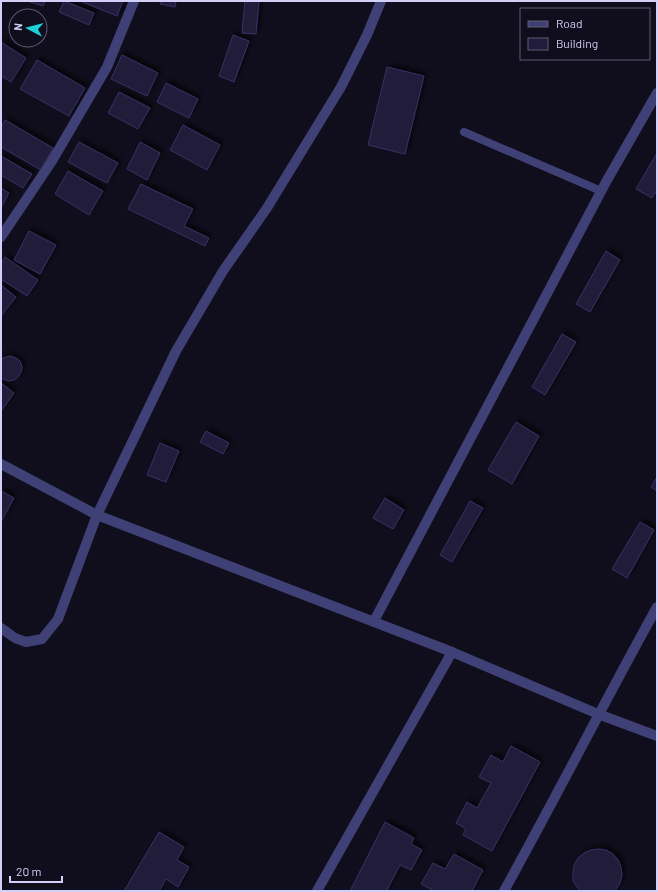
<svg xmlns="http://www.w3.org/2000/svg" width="658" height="892" font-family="Barlow,sans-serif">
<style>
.building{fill:#211c3b;stroke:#383164;filter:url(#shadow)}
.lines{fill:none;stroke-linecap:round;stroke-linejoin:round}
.service{stroke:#3f4075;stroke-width:8}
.minor{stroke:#3f4075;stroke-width:10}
</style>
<defs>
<filter id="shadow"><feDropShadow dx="3.5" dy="-3.5" stdDeviation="2" flood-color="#0009"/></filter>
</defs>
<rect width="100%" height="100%" fill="#100e1c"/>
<g class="building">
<path d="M27,1H45L43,6Z"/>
<path d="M64,1L94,13L89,25L59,12Z"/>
<path d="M80,1H123L117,16Z"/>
<path d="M161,1H176L175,7L160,4Z"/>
<path d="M245,1H259L256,34L242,33Z"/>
<path d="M233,35L249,41L234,82L219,76Z"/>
<path d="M1,42L26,58L11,82L1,76Z"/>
<path d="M122,55L158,73L147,96L111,79Z"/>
<path d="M37,60L85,88L69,116L20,89Z"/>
<path d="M387,67L424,76L405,154L368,145Z"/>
<path d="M166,83L198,99L189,118L157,102Z"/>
<path d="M119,92L150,108L138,129L108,113Z"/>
<path d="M5,120L53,148L41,170L1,147V128Z"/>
<path d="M183,125L220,145L207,170L170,150Z"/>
<path d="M79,142L118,163L107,183L68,162Z"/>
<path d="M140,142L160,153L147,180L127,169Z"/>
<path d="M657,153V190L652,198L636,189Z"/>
<path d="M1,156L32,174L23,188L1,175Z"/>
<path d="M68,171L103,191L89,215L55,194Z"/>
<path d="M141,184L193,209L184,226L209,238L205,246L128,209Z"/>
<path d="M1,188L9,193L1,208Z"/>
<path d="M29,231L56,245L40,274L14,260Z"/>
<path d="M606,251L620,260L590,312L576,304Z"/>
<path d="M5,257L38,280L27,296L1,279V264Z"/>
<path d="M1,285L16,297L1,316Z"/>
<path d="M562,334L576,342L545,395L532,387Z"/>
<path d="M10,356L16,358L20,361L22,367L21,372L18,377L14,380L8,381L1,378V359Z"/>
<path d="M1,383L14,393L1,411Z"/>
<path d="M516,422L539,436L512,484L488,470Z"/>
<path d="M206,431L229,443L223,454L200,442Z"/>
<path d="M160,443L179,451L166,482L147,475Z"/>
<path d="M657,477V491L651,487Z"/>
<path d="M1,491L14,498L1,522Z"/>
<path d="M385,498L404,510L393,529L373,518Z"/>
<path d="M470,501L483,508L452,562L440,555Z"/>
<path d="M640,522L654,530L627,578L612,569Z"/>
<path d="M511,746L540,762L492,851L463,835L466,829L456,823L467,802L477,808L491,783L479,777L491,755L503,762Z"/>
<path d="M385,822L414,838L411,844L422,850L411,870L400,865L387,890L389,891H350Z"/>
<path d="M159,832L184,847L177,860L189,867L178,887L166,879L159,891H124Z"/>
<path d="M598,849L606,850L613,854L618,860L621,867L622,875L620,883L615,891H580L573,881V873L574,865L578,858L584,853L591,850Z"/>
<path d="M454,854L483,870L472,891H434L421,884L433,863L445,869Z"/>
</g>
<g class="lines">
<path class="service" d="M464,132L601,191"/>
<g class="minor">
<path d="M1,237L52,161L107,67L134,1"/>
<path d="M1,464L97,515L452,652L598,714L657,736"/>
<path d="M374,621L606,182L657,93"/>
<path d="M1,628L15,638L26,642L42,639L58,619L97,515L176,351L223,271L267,208L341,87L367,35L381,1"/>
<path d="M317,891L452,652"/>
<path d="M504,891C556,797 605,701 657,607"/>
</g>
</g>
<rect width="658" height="892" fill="none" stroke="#d2cff9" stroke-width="4"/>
<rect x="520" y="8" width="130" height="52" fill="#100e1c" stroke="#5e5b74"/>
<rect x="528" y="21" width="20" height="6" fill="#3f4075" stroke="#5e5b74"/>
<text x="556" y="28" font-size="12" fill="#d2cff9">Road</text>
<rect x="528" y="38" width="20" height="12" fill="#211c3b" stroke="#5e5b74"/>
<text x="556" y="48" font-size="12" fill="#d2cff9">Building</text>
<g transform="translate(28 28) rotate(277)"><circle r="19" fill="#100e1c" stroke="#5e5b74"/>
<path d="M0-3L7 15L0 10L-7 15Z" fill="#1cd1d9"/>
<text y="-6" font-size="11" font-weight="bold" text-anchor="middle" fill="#d2cff9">N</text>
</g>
<path d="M10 876v6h52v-6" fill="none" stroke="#d2cff9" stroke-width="2"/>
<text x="16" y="876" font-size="12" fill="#d2cff9" stroke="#100e1c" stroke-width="3" paint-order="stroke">20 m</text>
</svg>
